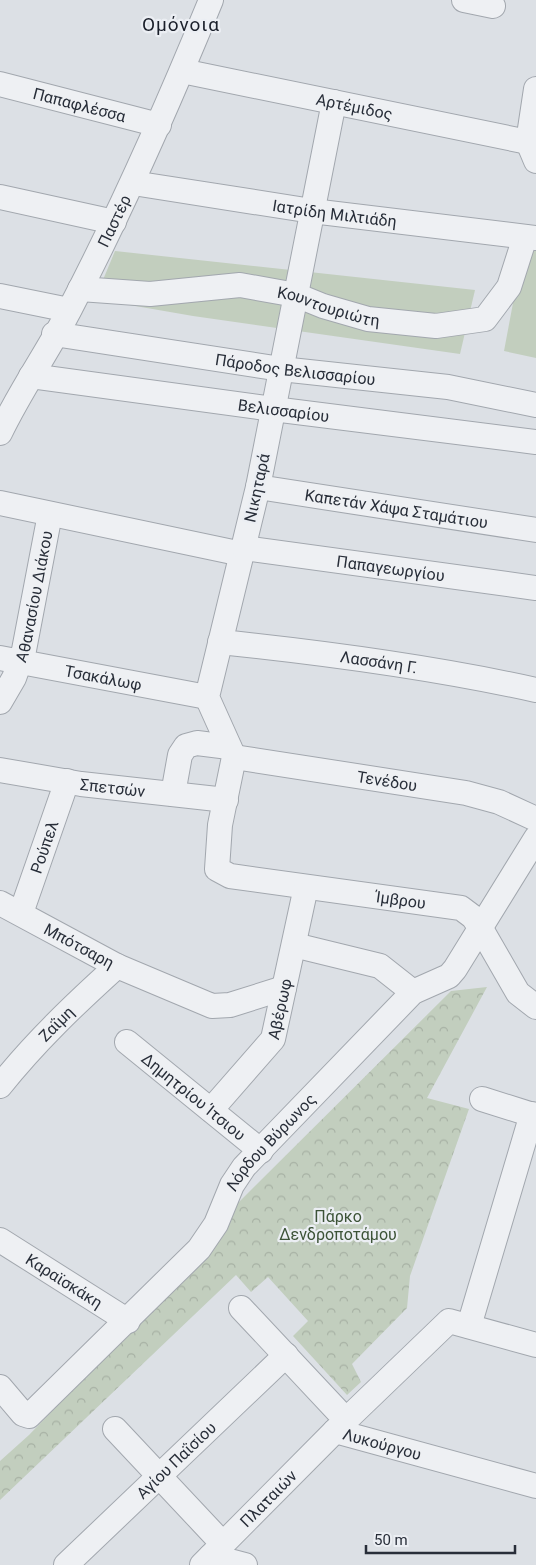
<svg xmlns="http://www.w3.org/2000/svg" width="536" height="1565" font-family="Roboto,sans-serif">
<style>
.grass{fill:#c2cebe}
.park{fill:url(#park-crowns)}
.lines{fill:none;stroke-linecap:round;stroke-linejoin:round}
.minor-casing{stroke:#a2a7ae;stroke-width:26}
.minor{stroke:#eef0f3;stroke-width:24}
.labels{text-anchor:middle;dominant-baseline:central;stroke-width:4.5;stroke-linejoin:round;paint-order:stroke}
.street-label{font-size:16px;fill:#282e39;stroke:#ebeef3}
.park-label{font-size:16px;fill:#3c5337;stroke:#ebeef3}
.quarter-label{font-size:19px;letter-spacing:1px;fill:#1a1f2a;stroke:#ebeef3}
</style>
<defs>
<pattern id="park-crowns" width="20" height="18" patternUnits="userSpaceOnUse" patternTransform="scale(1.25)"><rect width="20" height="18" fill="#c2cebe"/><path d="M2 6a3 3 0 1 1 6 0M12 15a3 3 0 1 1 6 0" fill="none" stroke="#a7b1a4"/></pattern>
</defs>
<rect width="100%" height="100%" fill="#dce0e5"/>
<g class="grass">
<path d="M523,250H536V358L504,351Z"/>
<path d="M115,251L475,290L460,354L193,316L95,299Z"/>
</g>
<path class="park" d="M487,987L427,1098L469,1109L410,1276L407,1308L352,1364L361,1382L347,1395L293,1336L308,1321L268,1277L251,1292L236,1275L0,1500V1461L29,1435L135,1325L236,1205L451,991Z"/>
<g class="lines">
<g class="minor-casing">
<g id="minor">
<path d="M464,0L493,6"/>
<path id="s1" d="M182,71L528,142"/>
<path id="s2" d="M0,84L159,125"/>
<path d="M536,89L528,142L536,161"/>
<path id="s3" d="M334,102L258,487L207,697L234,757L220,825L217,869L230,876L461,908L473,917L480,927L518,993L536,1007"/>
<path id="s4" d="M133,183L312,211L536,238"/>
<path d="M0,197L114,222"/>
<path id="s5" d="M80,289L150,294L240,285L296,295L323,306L368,319L436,326L485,319L509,287L525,237"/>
<path d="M0,296L69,310"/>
<path id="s6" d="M54,334L281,369L448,387L536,405"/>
<path id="s7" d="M31,376L273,409L536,442"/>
<path id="s8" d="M0,433C21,389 49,350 71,307C123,207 168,105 211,0"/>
<path id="s9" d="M258,487L536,530"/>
<path d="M0,503L242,554"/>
<path id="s10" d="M244,548L536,588"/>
<path id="s11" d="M220,642C326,653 432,667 536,690"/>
<path id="s12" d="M0,658L207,697"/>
<path id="s13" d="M0,702L14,678L24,650L50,514"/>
<path id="s14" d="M234,757L466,793L499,802L536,819"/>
<path id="s15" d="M0,770L81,784L226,800"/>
<path d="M173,794L180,755L186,746L197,743L229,747"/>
<path id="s16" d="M0,903L117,966L212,1006L230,1005L284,988"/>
<path id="s17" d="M21,913L67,781"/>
<path d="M294,945L380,966L413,992"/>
<path id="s18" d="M127,1042L261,1151"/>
<path id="s19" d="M0,1086C35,1042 75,1004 117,966"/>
<path d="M482,1099L536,1116"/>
<path id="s20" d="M211,1110L273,1039L306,887"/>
<path id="s21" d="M0,1240L128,1321"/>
<path id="s22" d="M241,1308L346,1420L335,1431L536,1486"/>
<path d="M469,1326L532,1114"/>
<path id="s23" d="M0,1387L23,1414L29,1416L199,1249L216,1224L232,1185L244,1167L413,992L449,976L455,969L536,838"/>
<path d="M346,1420L449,1321L536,1345"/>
<path d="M115,1429L223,1544"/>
<path d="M211,1556L245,1565"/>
<path id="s24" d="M66,1565L286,1355"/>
<path id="s25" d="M202,1565L335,1431"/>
</g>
</g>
<use href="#minor" class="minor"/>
</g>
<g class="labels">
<g class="street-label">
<text stroke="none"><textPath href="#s2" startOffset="82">Παπαφλέσσα</textPath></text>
<text stroke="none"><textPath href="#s1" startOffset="176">Αρτέμιδος</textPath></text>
<text stroke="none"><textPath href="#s4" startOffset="204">Ιατρίδη Μιλτιάδη</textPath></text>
<text stroke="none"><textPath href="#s8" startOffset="241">Παστέρ</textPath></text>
<text stroke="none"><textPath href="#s5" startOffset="252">Κουντουριώτη</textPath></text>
<text stroke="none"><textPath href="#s6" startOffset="244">Πάροδος Βελισσαρίου</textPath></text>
<text stroke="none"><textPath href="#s7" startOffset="255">Βελισσαρίου</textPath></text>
<text transform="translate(257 488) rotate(-78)">Νικηταρά</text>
<text stroke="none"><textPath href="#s9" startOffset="140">Καπετάν Χάψα Σταμάτιου</textPath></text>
<text stroke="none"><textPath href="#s10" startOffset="148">Παπαγεωργίου</textPath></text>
<text stroke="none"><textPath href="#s13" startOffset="112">Αθανασίου Διάκου</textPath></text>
<text stroke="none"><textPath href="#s11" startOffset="160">Λασσάνη Γ.</textPath></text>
<text stroke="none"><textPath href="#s12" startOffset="105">Τσακάλωφ</textPath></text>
<text stroke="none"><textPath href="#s14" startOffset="155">Τενέδου</textPath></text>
<text stroke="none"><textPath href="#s15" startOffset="114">Σπετσών</textPath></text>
<text stroke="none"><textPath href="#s17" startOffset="70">Ρούπελ</textPath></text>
<text stroke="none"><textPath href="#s3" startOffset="975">Ίμβρου</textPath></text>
<text stroke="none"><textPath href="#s16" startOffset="90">Μπότσαρη</textPath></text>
<text stroke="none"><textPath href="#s20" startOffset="125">Αβέρωφ</textPath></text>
<text stroke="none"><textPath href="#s19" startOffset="84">Ζαΐμη</textPath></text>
<text stroke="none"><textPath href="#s18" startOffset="86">Δημητρίου Ίτσιου</textPath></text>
<text stroke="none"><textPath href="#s23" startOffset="410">Λόρδου Βύρωνος</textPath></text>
<text stroke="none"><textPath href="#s21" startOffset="76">Καραϊσκάκη</textPath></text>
<text stroke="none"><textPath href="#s22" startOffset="218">Λυκούργου</textPath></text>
<text stroke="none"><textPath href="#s24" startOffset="152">Αγίου Παΐσίου</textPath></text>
<text stroke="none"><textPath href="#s25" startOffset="94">Πλαταιών</textPath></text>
</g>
<g class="park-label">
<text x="338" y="1216">Πάρκο<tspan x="338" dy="18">Δενδροποτάμου</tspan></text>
</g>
<g class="quarter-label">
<text x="181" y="24">Ομόνοια</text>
</g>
</g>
<path d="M366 1545v8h149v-8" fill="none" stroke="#282e39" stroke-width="2.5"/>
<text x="374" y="1545" font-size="15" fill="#282e39" stroke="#ebeef3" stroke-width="4" paint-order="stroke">50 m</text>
</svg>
